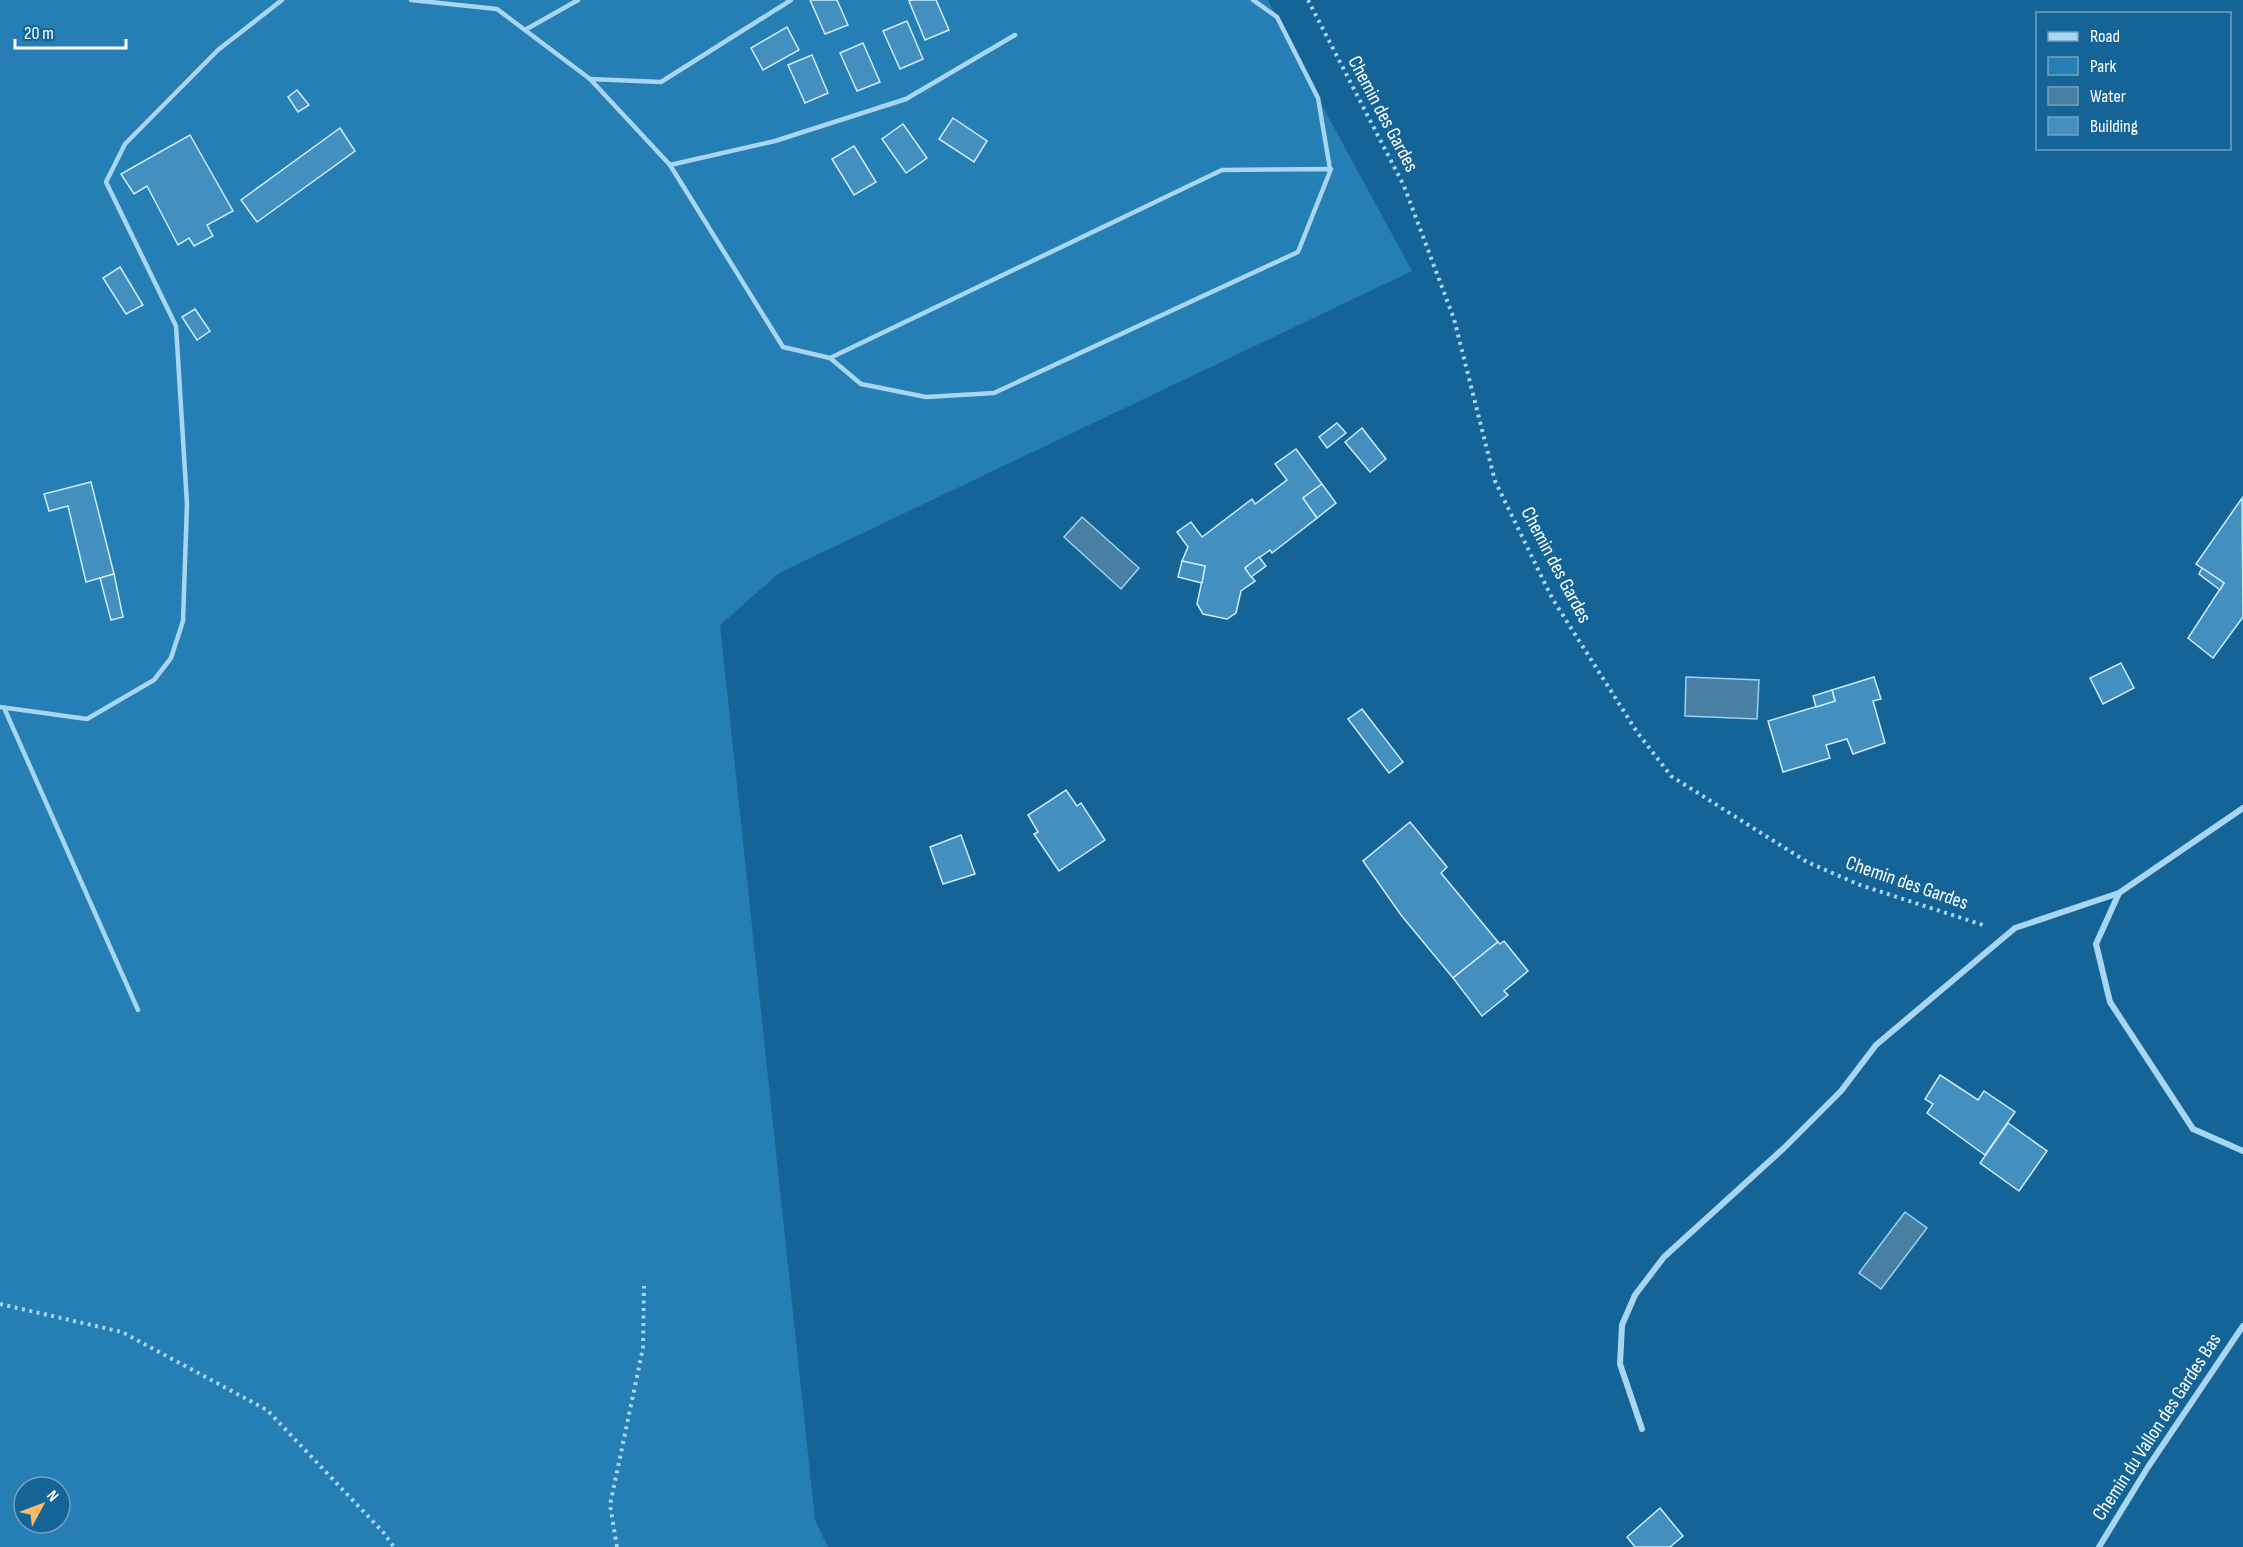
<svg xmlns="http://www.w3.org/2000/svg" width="2243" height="1547" font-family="'Sofia Sans Condensed',sans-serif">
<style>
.green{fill:#257eb4;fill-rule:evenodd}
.water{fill:#487fa3;stroke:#9ad4f5;stroke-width:1.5}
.building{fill:#4390c0;stroke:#cfebfc;stroke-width:1.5}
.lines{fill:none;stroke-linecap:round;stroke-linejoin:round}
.path{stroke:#a8d6f2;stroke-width:4;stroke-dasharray:3 4.5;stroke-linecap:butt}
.service{stroke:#a8d6f2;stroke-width:4.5}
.minor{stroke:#a8d6f2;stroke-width:6}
.labels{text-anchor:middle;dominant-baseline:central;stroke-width:4.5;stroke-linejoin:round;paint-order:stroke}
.street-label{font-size:20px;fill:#fff;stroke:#156497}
</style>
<rect width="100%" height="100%" fill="#156497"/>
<path class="green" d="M0,0H1268L1318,98L1412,271L779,573L720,625L815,1520L828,1547H0ZM24,1487H60V1523H24Z"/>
<g class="water">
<path d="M1082,517L1139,568L1121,589L1064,537Z"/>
<path d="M1686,677L1759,680L1757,719L1685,716Z"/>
<path d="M1905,1212L1927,1228L1881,1289L1859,1273Z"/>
</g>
<g class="building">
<path d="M810,0H837L848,25L825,34Z"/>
<path d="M912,0H936L949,30L925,40L909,1Z"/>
<path d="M907,21L923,59L900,69L883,31Z"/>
<path d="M787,27L799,50L763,70L751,48Z"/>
<path d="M863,43L880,82L857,91L840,53Z"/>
<path d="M812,55L828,93L805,103L788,65Z"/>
<path d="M297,90L309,105L298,112L288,97Z"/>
<path d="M953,118L987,141L974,162L939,139Z"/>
<path d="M903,124L927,158L906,173L882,139Z"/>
<path d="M340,128L355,151L257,222L241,200Z"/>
<path d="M190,135L233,211L207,225L213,236L194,246L189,238L178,245L147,186L134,194L121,174Z"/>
<path d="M854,146L876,182L854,195L832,159Z"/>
<path d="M120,267L143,305L126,314L103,278Z"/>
<path d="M195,309L210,331L197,340L182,317Z"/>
<path d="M1337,423L1346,433L1327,448L1319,437Z"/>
<path d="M1362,428L1386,459L1370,472L1345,442Z"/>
<path d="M1296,449L1322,484L1303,498L1317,518L1272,553L1270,550L1245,568L1255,581L1241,591L1236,613L1227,619L1203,614L1197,604L1205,566L1182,561L1188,547L1177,532L1191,522L1202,537L1252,499L1255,504L1287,480L1275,464Z"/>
<path d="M91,482L114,574L86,582L68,506L49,511L44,494Z"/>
<path d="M1322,484L1336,503L1317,518L1303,498Z"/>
<path d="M2242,498L2243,617L2213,658L2188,638L2224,583L2196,564Z"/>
<path d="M1259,557L1266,566L1251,577L1245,568Z"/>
<path d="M1182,561L1205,566L1202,583L1178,577Z"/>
<path d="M2202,568L2224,583L2220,590L2199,574Z"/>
<path d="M114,574L123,617L111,620L100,578Z"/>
<path d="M2121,663L2134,688L2103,704L2090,678Z"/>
<path d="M1874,677L1881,699L1873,701L1885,743L1853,754L1847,739L1826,745L1830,758L1783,772L1768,721L1835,701L1832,690Z"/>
<path d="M1832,690L1835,701L1816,707L1813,696Z"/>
<path d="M1362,709L1403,762L1389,773L1348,719Z"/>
<path d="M1066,790L1077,806L1081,803L1105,840L1059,871L1034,834L1038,832L1028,815Z"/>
<path d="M1410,822L1447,867L1441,873L1498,942L1453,978L1401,915L1363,861Z"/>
<path d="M961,835L975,874L943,884L930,847Z"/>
<path d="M1504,941L1528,971L1504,991L1508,995L1482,1016L1453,978L1498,942L1500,944Z"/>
<path d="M1940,1075L1978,1100L1984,1091L2015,1112L1985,1155L1927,1113L1933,1104L1925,1099Z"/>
<path d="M2008,1123L2047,1151L2019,1191L1980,1163Z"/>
<path d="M1660,1508L1683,1536L1670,1547H1635L1627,1537Z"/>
</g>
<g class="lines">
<g class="path">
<path d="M1308,0L1404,186L1454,319L1495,481L1552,598L1637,732L1671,776L1807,862L1860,885L1983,925"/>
<path d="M0,1304L122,1332L267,1410L383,1532L394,1547"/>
<path d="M617,1547L610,1505L643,1348L644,1286"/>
</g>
<g class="service">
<path d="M411,0L497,9L590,79L670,165L783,347L830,358L861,384L926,397L994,393L1298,252L1331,169L1222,170L830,358"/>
<path d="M1253,0L1277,17L1318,98L1330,169"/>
<path d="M525,30L578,0"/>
<path d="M590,79L661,82L791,0"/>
<path d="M670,165L775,141L906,99L1015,35"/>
<path d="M0,707L87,719L154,680L171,658L183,621L187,504L176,326L106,182L125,144L218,50L282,0"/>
<path d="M5,710L138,1010"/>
</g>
<g class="minor">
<path d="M2119,893L2096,944L2110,1002L2193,1129L2243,1151"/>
<path d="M1642,1429L1620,1364L1622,1325L1635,1295L1664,1257L1784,1148L1841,1091L1876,1045L2015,928L2119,893L2243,808"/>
<path d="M2099,1547L2148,1467L2243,1326"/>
</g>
</g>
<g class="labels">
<g class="street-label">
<text transform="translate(1383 114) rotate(62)">Chemin des Gardes</text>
<text transform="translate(1556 565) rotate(62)">Chemin des Gardes</text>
<text transform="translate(1907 883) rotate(19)">Chemin des Gardes</text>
<text transform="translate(2157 1427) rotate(-57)">Chemin du Vallon des Gardes Bas</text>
</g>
</g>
<rect x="2036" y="12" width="195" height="138" fill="#156497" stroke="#73a2c1" stroke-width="1.5"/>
<rect x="2048" y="32" width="30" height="9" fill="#a8d6f2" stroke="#73a2c1" stroke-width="1.5"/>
<text x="2090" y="42" font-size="18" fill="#ffffff">Road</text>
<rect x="2048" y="57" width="30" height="18" fill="#257eb4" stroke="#73a2c1" stroke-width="1.5"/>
<text x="2090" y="72" font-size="18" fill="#ffffff">Park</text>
<rect x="2048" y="87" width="30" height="18" fill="#487fa3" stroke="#73a2c1" stroke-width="1.5"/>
<text x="2090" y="102" font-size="18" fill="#ffffff">Water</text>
<rect x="2048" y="117" width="30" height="18" fill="#4390c0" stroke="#73a2c1" stroke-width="1.5"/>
<text x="2090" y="132" font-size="18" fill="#ffffff">Building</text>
<g transform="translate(42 1505) rotate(49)"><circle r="28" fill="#156497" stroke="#73a2c1" stroke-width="1.5"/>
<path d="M0-4.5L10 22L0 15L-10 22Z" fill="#ffba69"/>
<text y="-9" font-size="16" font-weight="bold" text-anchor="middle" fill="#ffffff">N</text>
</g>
<path d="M15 39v9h111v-9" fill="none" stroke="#ffffff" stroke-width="3"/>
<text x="24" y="39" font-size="18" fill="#ffffff" stroke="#156497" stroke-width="4.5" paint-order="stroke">20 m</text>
</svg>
